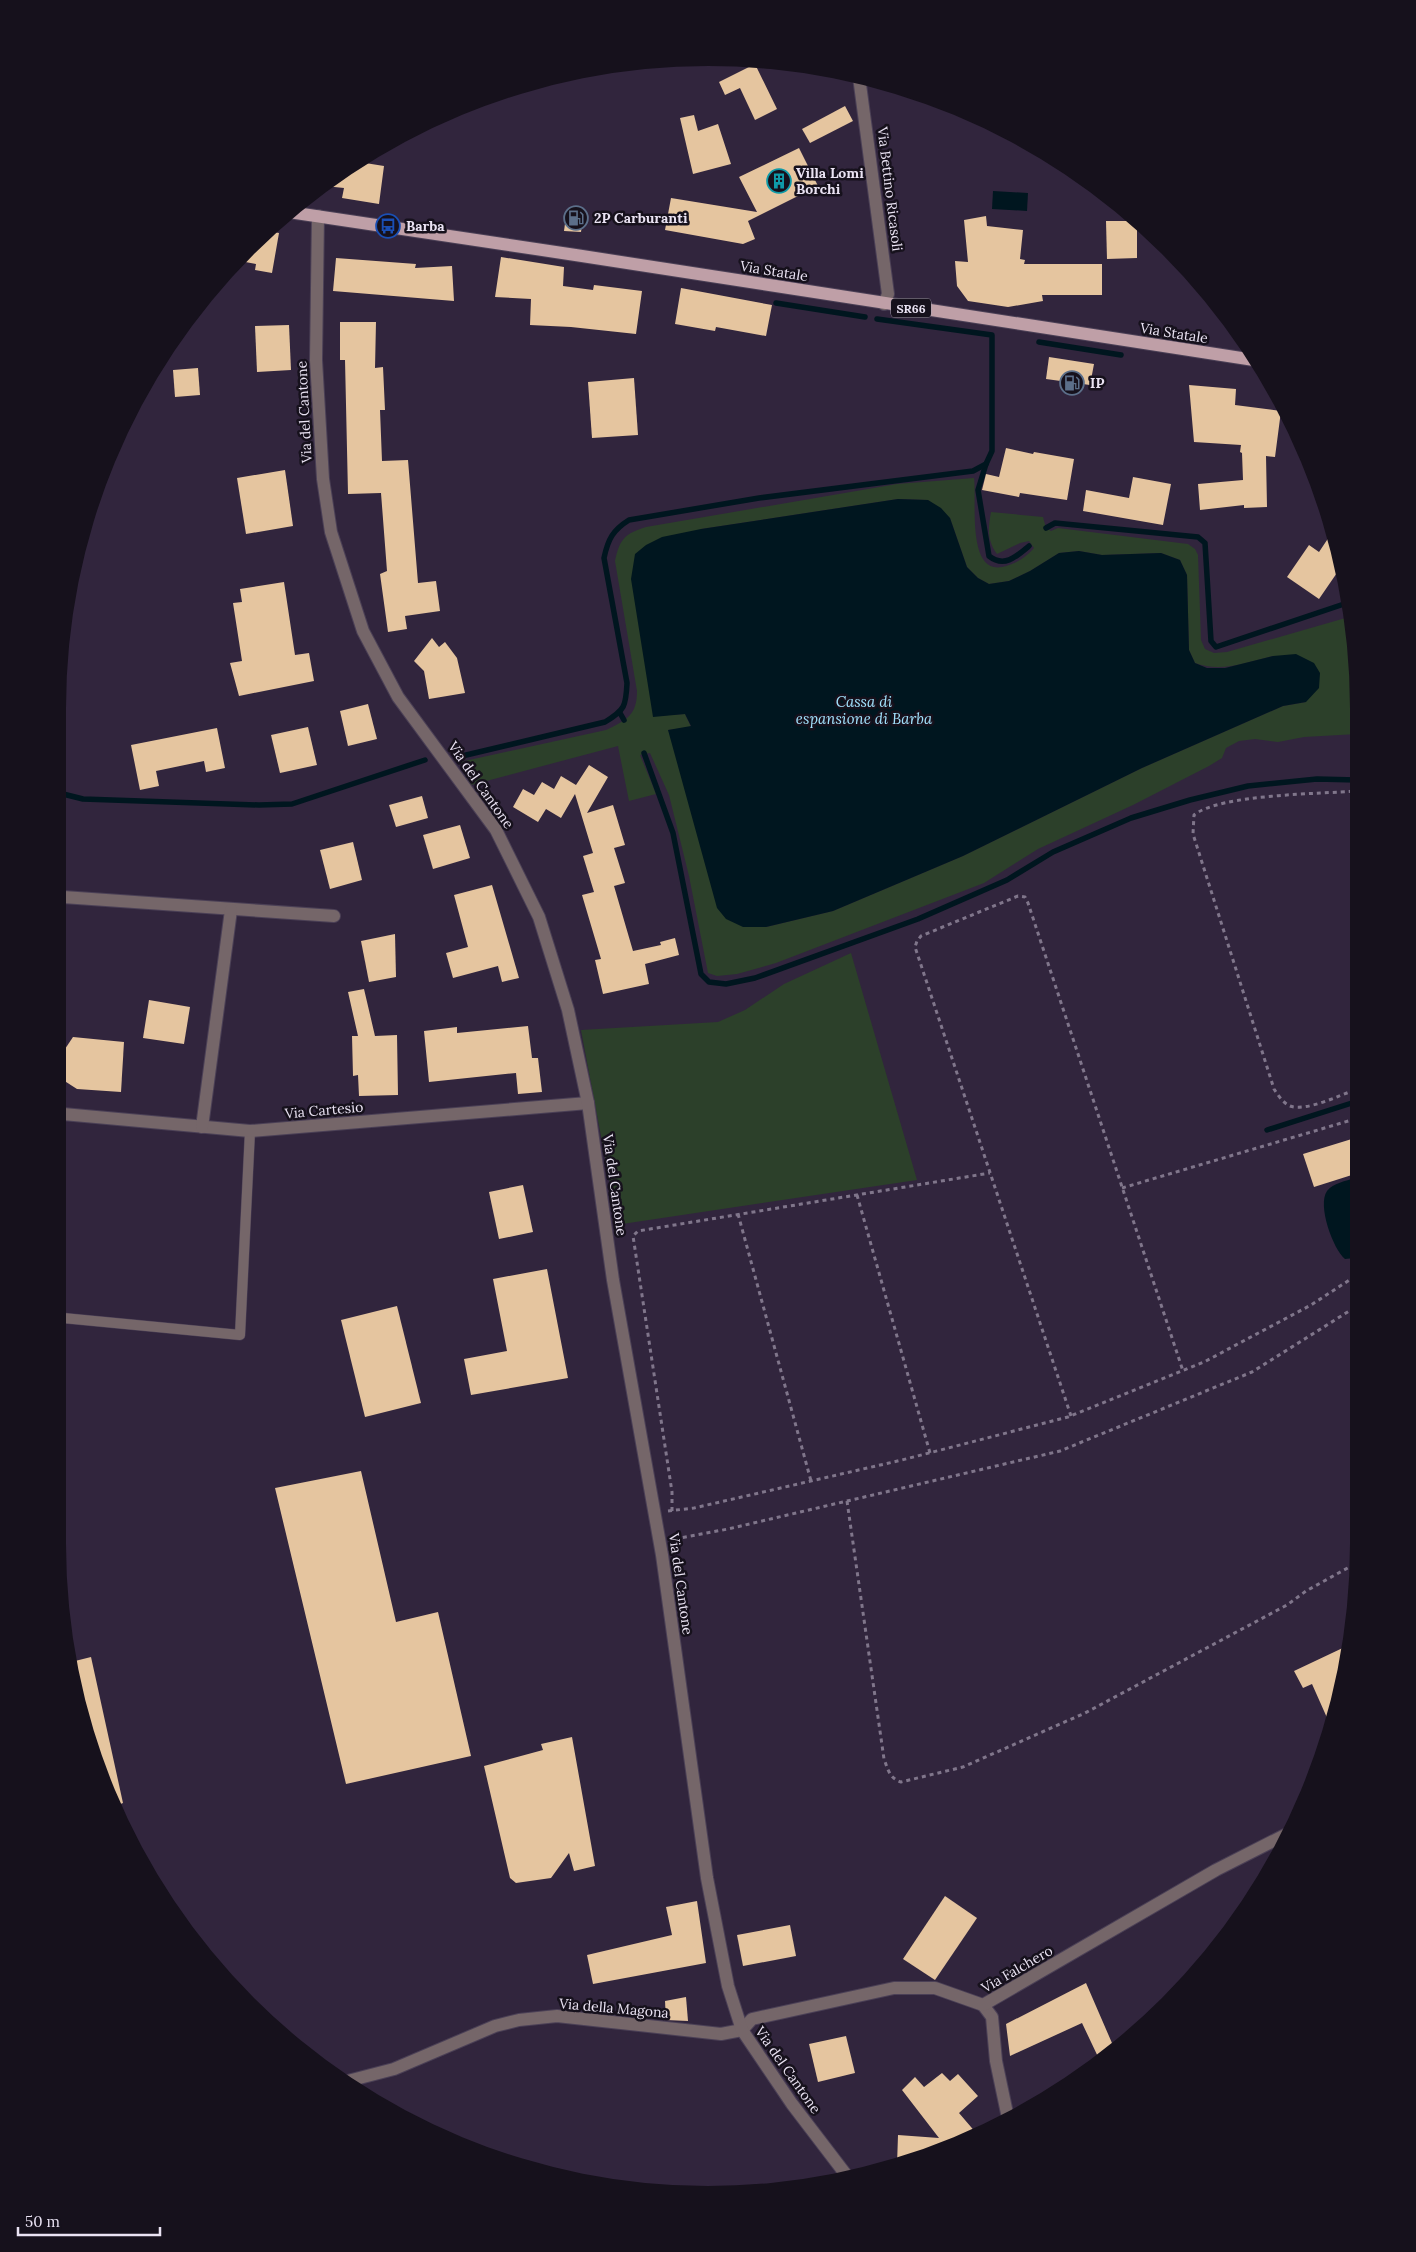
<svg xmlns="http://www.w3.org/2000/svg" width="1416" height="2252" font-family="Lora,serif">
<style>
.green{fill:#2c402a;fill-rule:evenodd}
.water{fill:#00161f}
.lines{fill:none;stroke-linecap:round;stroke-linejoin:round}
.stream{stroke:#00161f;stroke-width:5.5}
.building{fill:#e5c59f}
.service-casing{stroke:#4b4056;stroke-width:11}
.minor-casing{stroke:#4b4056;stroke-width:14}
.tertiary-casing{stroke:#4b4056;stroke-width:14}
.primary-casing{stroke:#4b4056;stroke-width:14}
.path{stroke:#80768b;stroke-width:3;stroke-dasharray:4 4;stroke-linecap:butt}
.service{stroke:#756669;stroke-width:10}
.minor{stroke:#756669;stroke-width:12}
.tertiary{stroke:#756669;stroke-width:12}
.primary{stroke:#bf9fa7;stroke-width:12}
.labels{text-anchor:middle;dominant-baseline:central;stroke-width:5;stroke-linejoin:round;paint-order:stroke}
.shield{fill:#16111c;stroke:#aaa4b2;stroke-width:1}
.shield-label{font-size:12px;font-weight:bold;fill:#eae3f3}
.poi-label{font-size:14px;font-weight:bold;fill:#eae3f3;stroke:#16111c;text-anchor:start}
.street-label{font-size:14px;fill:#eae3f3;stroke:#16111c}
.water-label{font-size:15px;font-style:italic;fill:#a2e1fc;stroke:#16111c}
</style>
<rect width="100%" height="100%" fill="#31253d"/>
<g class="green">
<path d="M974,478C977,497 966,574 1002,567C1016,564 1025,558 1034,548L1029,541L1020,543L997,554C987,541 988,528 991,512L1043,517L1046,528L1051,531L1058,528L1188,544L1195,549L1198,555L1201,640L1205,649L1214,653L1227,652L1349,617L1357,665V734L1304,737L1278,742L1255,739L1239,741L1226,748L1222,758L1209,766L1133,805L1038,849L984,883L776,963L737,974L717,976L708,973L689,876L669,795L650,753L640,755L656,794L629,801L618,746L471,785L460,762L606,730C627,720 637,715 637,691L615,561C620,538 625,534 646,527L897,484ZM898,499L928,500L950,518L967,567L978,578L989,584L1009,581L1030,571L1059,553L1079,551L1102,555L1161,553L1180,560L1187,575L1189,650L1195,663C1221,673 1247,662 1273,656L1306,702L1283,706L1142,768L963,856L833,911L766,927L668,730L691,727L685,714L653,716L701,529Z"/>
<path d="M851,953L917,1180L622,1224L617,1221L581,1030L718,1022L745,1010L784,984Z"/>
</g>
<g class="water">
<path d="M993,191L1028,193L1027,211L992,209Z"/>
<path d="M898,499L928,500L941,508L950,518L967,567L978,578L989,584L1009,581L1030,571L1059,553L1079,551L1102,555L1161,553L1180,560L1187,575L1189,650L1195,663L1207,668H1225L1273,656L1296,654L1314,663L1320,673L1319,688L1306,702L1283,706L1142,768L963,856L833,911L766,927H743L726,919L717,908L668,730L691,726L685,714L653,717L631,579L635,554L646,545L662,537L701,529Z"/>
<path d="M1355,1178V1258L1345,1259C1333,1249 1317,1205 1327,1191C1333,1183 1346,1181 1355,1178Z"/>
</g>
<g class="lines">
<g class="stream">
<path d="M776,303L865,317"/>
<path d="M1039,342L1121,355"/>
<path d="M1262,374L1263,375"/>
<path d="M986,464L978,490L989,556C1004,568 1016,557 1029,546"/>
<path d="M1046,528L1055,523L1198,537L1205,543L1211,641L1216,647L1347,603"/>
<path d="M620,713L624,720"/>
<path d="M644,753L673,833L701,974L709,982L726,984L755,978L918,919L1007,880L1053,852L1131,818L1190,800L1248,786L1317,779L1357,780"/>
<path d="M462,756L605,722C625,710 626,706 627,683L604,558C608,539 613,530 629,520L759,498L973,471L986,464L992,451V335L877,319"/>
<path d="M63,794L83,799L259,805L292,804L425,760"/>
<path d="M1267,1130L1355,1102"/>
</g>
</g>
<g class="building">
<path d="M755,64L777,109L755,120L740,88L725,95L719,82Z"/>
<path d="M845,106L853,121L810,143L802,129Z"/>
<path d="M694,115L698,131L718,124L731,164L693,174L680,118Z"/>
<path d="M799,148L818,186L748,221L755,239L743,244L665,230L671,198L757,212L739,177Z"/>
<path d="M359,162L384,166L379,204L342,198L344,188L325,186Z"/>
<path d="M567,209L584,211L581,232L564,231Z"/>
<path d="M986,216L987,226L1023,230L1020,259L1025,260L1024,264H1102V295H1042L1043,301L1008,307L968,301L957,286L955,261L968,262L964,220Z"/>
<path d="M1106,221H1133L1137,225V258L1107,259Z"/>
<path d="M267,231L279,233L272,273L255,270L256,264L240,261Z"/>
<path d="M501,257L564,267L563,286L593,290L594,285L642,291L636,334L571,327L530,325L531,299L495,297Z"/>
<path d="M336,258L416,264L415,268L452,266L454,301L333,291Z"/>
<path d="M681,288L772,305L766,336L716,327L715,331L675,324Z"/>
<path d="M340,322H376L375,368L383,367L385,410H380L382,461L408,460L418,583L436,581L440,611L405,616L407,629L388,632L380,574L387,571L381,493L348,494L345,360H340Z"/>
<path d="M289,325L291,370L257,372L255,326Z"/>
<path d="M1049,357L1094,364L1090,385L1046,379Z"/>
<path d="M198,368L200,395L175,397L173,370Z"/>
<path d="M634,378L638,435L592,438L588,382Z"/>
<path d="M1189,385L1236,389L1235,405L1281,411L1275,457L1266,456L1267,507L1244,508V505L1200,510L1198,484L1243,480L1242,453L1240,452L1241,445L1194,442Z"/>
<path d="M1006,448L1033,454L1034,452L1074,459L1067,500L1020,493L1019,497L982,490L986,474L999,477Z"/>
<path d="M285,470L293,526L246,534L237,478Z"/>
<path d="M1133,477L1171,484L1163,525L1083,511L1086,490L1129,498Z"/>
<path d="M1333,531L1341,567L1319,599L1287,577L1309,545L1319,552Z"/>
<path d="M284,582L295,655L309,653L314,681L239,696L230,663L242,661L233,603L242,602L240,589Z"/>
<path d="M432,638L439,647L445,642L457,658L465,693L429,699L424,671L414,661Z"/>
<path d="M368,704L377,739L348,746L340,711Z"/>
<path d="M308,727L317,765L280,773L271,735Z"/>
<path d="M217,728L225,768L206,772L204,761L156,771L159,786L140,790L131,745Z"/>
<path d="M589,765L608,777L587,813L613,805L625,845L614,848L625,883L614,886L633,951L661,945L660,942L675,938L679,955L645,964L649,984L603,994L595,960L601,959L582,895L594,892L583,856L593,853L575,794L561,818L546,809L538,822L513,807L523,789L534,795L542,782L554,789L561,776L576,785Z"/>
<path d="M422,796L428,818L396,827L389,805Z"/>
<path d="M460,825L470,858L433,869L423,835Z"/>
<path d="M353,842L362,880L330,889L320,850Z"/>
<path d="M492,885L519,978L502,982L498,966L453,978L446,953L468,947L454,895Z"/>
<path d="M395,934L396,977L369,982L361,941Z"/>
<path d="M364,989L375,1036L397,1035L398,1095L359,1096L358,1075L353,1076L352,1036H358L348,992Z"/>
<path d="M149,1000L190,1007L184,1044L143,1038Z"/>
<path d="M528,1026L532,1058H538L542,1092L518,1094L516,1073L429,1082L424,1031L457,1027V1033Z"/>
<path d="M73,1037L124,1042L121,1092L77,1089L63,1080V1052Z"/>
<path d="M1355,1138V1174L1314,1187L1303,1154Z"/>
<path d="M523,1185L533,1232L499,1239L489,1192Z"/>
<path d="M547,1269L568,1378L471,1395L464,1359L507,1351L493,1279Z"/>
<path d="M397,1306L421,1403L365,1417L341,1320Z"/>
<path d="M361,1471L396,1622L438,1612L471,1756L346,1784L275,1488Z"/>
<path d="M1349,1645L1340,1675L1328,1720L1312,1684L1303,1688L1294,1671Z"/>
<path d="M91,1657L123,1803L118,1805L92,1753L71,1662Z"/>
<path d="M572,1737L595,1866L574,1871L569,1853L551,1878L516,1883L510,1878L484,1766L543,1750L541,1744Z"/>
<path d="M945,1896L977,1918L935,1980L903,1959Z"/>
<path d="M697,1901L706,1963L593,1984L587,1955L672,1935L666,1907Z"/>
<path d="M790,1925L796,1956L743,1966L737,1935Z"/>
<path d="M1086,1983L1115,2050L1100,2061L1082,2023L1010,2056L1006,2024Z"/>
<path d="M686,1997L688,2021L666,2020L665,2001Z"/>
<path d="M846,2036L855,2073L818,2082L809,2044Z"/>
<path d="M942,2073L950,2081L958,2074L978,2096L959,2113L977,2134L957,2145L897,2165L898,2135L939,2138L902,2090L915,2077L924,2087Z"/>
</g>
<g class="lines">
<g class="service-casing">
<path id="service" d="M63,1318L240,1335L250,1131"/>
</g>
<g class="minor-casing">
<g id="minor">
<path d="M63,897L334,916"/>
<path d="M63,1114L250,1131L588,1103"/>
<path d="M202,1127L231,910"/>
<path d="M983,2005L992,2017L996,2061L1008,2118"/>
<path d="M344,2082L394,2069L495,2026L519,2020L557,2016L721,2034L742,2030L752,2019L894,1988H935L983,2005L1216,1870L1285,1835"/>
</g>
</g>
<g class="tertiary-casing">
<g id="tertiary">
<path d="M859,77L888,294L884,304"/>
<path d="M318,216L316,360L323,479L331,532L363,631L398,697L496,830L539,917L568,1010L588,1103L613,1280L662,1555L707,1878L728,1986L742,2030L792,2104L847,2176"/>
</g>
</g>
<g class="primary-casing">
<path id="primary" d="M289,212C611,259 932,311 1254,360"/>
</g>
<g class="path">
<path d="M1355,1090C1340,1095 1306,1112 1290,1106C1283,1103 1278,1095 1274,1089L1193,834L1194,815C1220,794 1320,794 1357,791"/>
<path d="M1122,1188L1355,1119"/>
<path d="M857,1195L930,1453"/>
<path d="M738,1214L811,1481"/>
<path d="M1071,1416L915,947L917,941L921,936L1018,896L1025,897L1028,903L1183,1371"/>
<path d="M847,1501L884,1759C888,1769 889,1778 901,1782L963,1767L1085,1713L1287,1605L1306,1591L1353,1565"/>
<path d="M668,1511L694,1508L902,1460L1068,1417L1204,1362L1311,1305L1354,1277"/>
<path d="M672,1511V1492L633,1236L638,1231L990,1173"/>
<path d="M675,1539L728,1529L1060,1451L1252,1372L1354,1308"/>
</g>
<use href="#service" class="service"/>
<use href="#minor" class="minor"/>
<use href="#tertiary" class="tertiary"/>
<use href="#primary" class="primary"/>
</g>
<defs>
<g id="building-ring" transform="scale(1.25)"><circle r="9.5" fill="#16111c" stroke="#0f9aa8" stroke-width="1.5"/><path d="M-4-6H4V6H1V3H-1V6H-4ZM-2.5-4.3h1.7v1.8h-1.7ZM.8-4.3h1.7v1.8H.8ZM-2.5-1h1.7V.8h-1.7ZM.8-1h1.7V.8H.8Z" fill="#0f9aa8"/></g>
<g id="fuel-ring" transform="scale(1.25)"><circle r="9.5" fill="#16111c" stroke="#5c6f8a" stroke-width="1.5"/><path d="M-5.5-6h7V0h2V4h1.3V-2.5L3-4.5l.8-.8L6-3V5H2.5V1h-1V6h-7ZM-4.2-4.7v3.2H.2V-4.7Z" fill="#5c6f8a"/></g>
<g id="bus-ring" transform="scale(1.25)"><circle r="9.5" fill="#16111c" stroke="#1a4fb4" stroke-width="1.5"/><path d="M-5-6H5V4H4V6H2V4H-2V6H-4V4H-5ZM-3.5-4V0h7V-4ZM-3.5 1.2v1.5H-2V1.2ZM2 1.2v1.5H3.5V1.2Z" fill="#1a4fb4"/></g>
</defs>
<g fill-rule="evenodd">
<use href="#building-ring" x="779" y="181"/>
<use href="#fuel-ring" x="576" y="218"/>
<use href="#bus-ring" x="388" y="226"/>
<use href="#fuel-ring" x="1072" y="383"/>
</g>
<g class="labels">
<rect class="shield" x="891" y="298.5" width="40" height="19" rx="4"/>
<g class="shield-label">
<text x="911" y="308">SR66</text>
</g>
<g class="poi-label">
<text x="796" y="173">Villa Lomi<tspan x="796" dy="16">Borchi</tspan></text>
<text x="594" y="218">2P Carburanti</text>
<text x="406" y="226">Barba</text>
<text x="1090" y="383">IP</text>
</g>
<g class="street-label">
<text transform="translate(890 189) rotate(83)">Via Bettino Ricasoli</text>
<text transform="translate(774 271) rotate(9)">Via Statale</text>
<text transform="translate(1174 333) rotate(9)">Via Statale</text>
<text transform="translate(304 412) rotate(-93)">Via del Cantone</text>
<text transform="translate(481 785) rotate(55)">Via del Cantone</text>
<text transform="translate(324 1110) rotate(-5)">Via Cartesio</text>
<text transform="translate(615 1185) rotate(82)">Via del Cantone</text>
<text transform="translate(681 1584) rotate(82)">Via del Cantone</text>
<text transform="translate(1017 1969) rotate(-30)">Via Falchero</text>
<text transform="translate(614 2008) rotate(5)">Via della Magona</text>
<text transform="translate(788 2070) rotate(55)">Via del Cantone</text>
</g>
<g class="water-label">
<text x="864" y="701">Cassa di<tspan x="864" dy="17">espansione di Barba</tspan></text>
</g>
</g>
<path d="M0 0H1416V2252H0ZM708 66H708A642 642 0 0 1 1350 708V1544A642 642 0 0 1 708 2186H708A642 642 0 0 1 66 1544V708A642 642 0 0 1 708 66Z" fill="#16111c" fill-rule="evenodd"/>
<path d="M18 2227v8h142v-8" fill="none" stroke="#eae3f3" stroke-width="2.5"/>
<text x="25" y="2227" font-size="15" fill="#eae3f3" stroke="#16111c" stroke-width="4" paint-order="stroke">50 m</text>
</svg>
